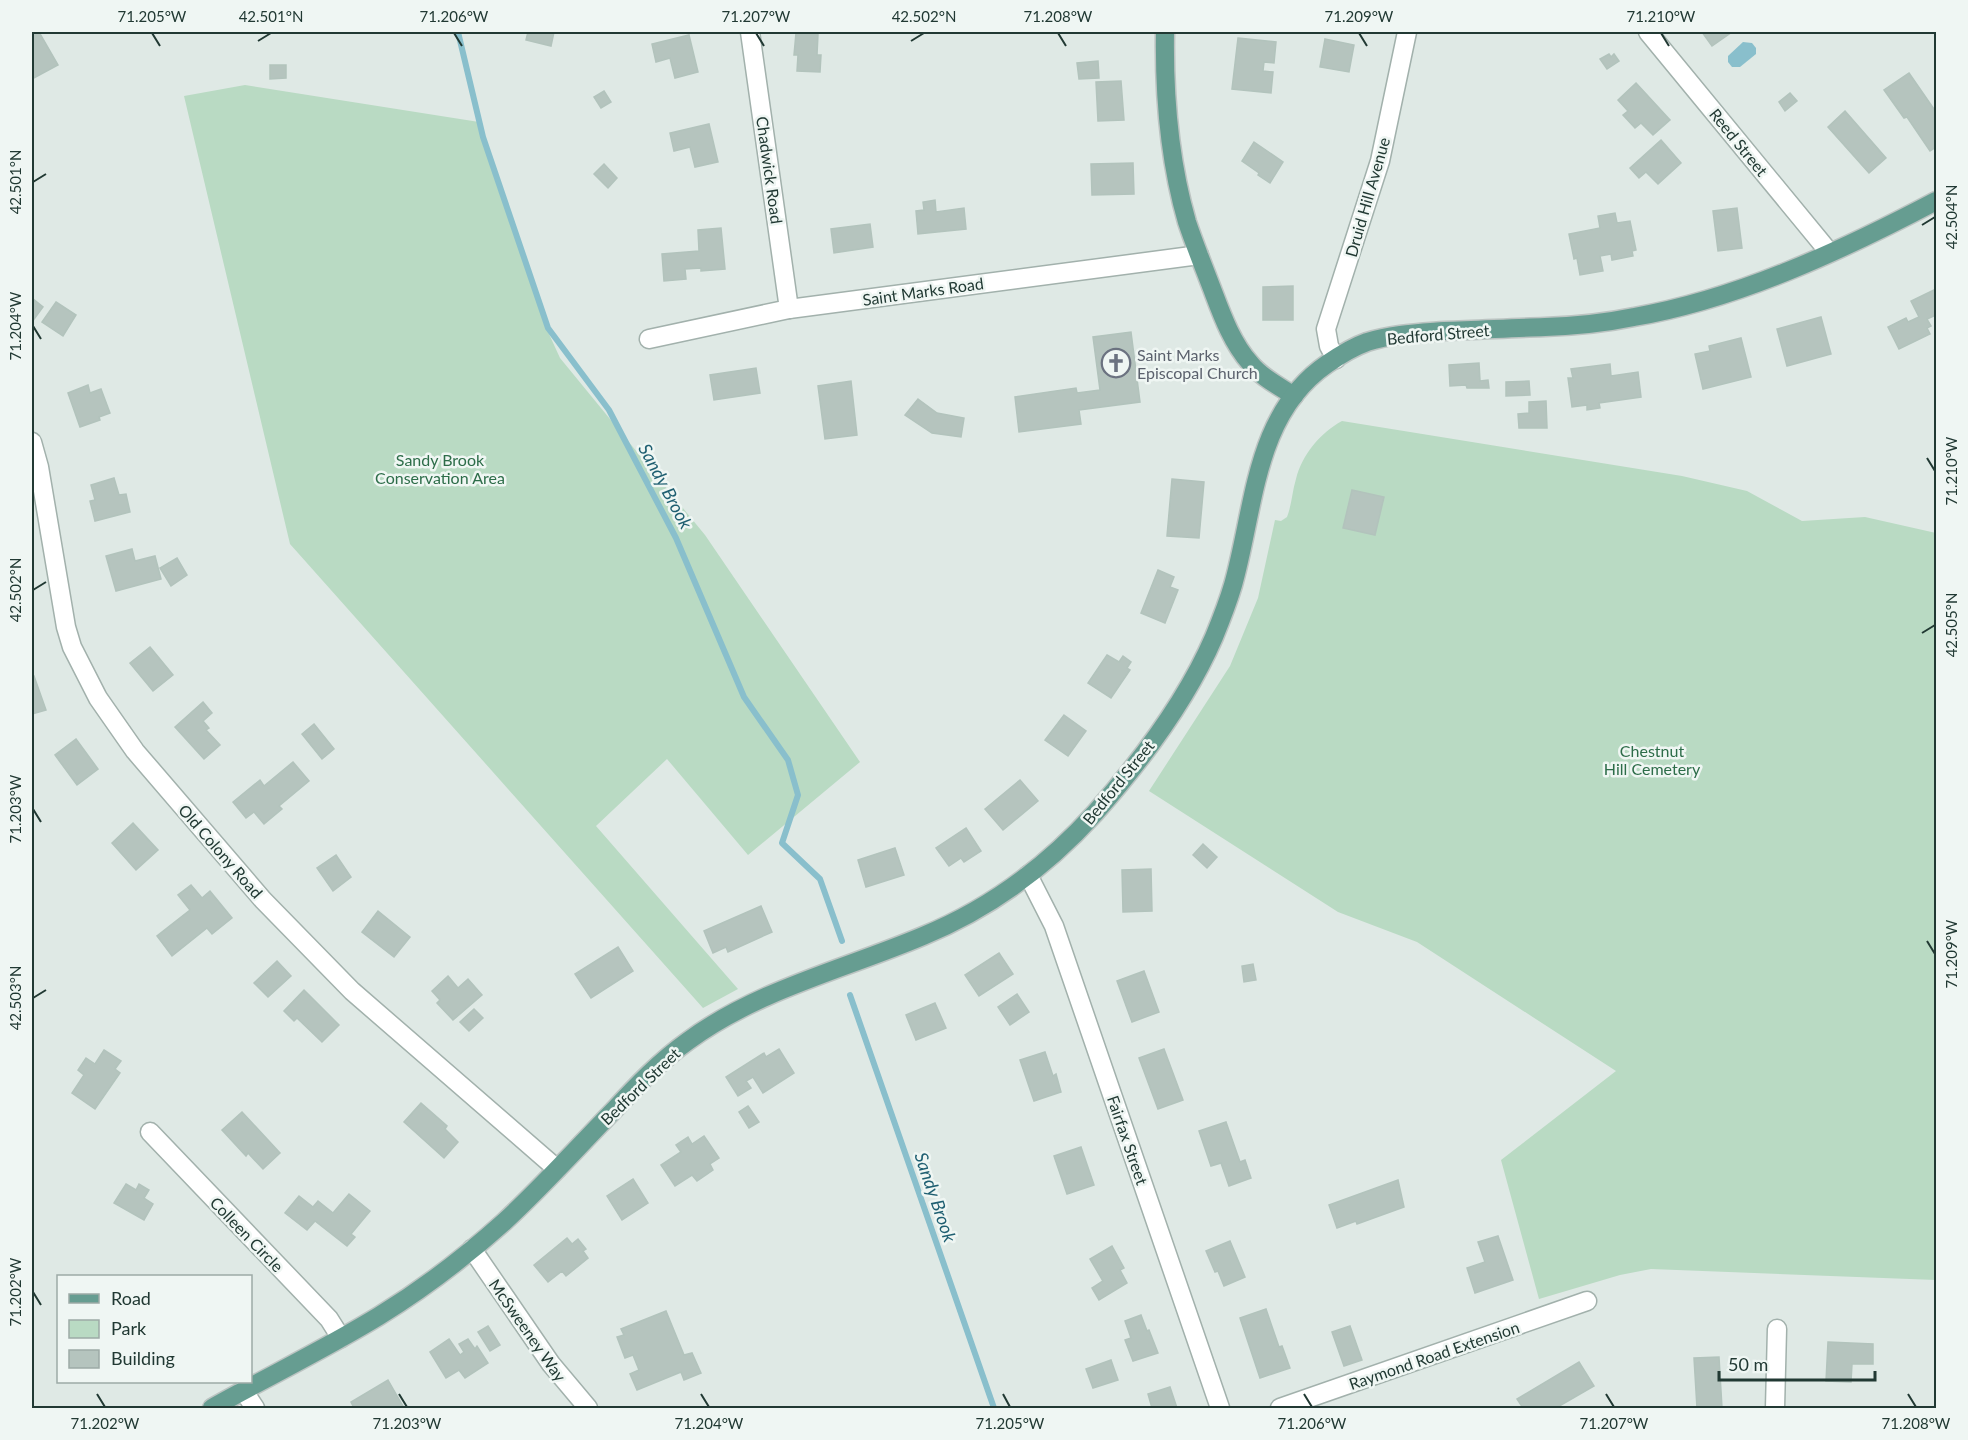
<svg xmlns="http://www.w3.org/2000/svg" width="1968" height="1440" font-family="Lato,sans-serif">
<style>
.green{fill:#b9dac3}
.water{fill:#89bfcc}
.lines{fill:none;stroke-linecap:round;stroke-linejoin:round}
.stream{stroke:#89bfcc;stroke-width:6}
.building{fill:#b5c4be;stroke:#b2c3bc;stroke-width:1.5}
.minor-casing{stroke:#a2b1ac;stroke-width:21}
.major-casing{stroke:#bcc4c2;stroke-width:21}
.minor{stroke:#fff;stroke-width:18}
.major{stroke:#669d91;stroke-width:18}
.ticks{fill:none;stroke:#213933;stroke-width:2}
.labels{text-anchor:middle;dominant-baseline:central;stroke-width:5;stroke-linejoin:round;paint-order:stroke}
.street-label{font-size:16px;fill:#213933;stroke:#eff6f3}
.worship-label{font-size:16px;fill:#5b616d;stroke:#eff6f3;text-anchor:start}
.park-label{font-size:16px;fill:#2d6d49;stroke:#eff6f3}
.water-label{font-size:18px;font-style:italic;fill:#1f5f71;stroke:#eff6f3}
.neatline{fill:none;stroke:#213933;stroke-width:2}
.ticks-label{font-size:15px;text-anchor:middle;fill:#213933}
</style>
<rect width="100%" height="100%" fill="#dfe9e5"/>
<g class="green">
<path d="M245,85L479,122L544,323L560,358L705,535L860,762L748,855L667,759L596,826L738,989L703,1008L290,544L184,96Z"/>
<path d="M1342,421L1682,476L1747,491L1802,521L1865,517L1936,533V1280L1651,1269L1620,1275L1539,1299L1501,1160L1616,1071L1417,942L1338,912L1149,791L1230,666L1258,598L1275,520L1281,521L1287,517C1292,504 1292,492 1296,479C1302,455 1320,433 1342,421Z"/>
</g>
<path class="water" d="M1743,42L1752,43L1756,48V54L1740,67H1732L1728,62V56Z"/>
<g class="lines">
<g class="stream">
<path d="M458,32L483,137L548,328L609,410L676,538L744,697L788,760L798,795L782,843L820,879L842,941"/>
<path d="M850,995L994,1408"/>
</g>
</g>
<g class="building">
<path d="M32,32H39L58,65L32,79Z"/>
<path d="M528,32H554L551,46L526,40Z"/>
<path d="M1698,32H1732L1712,46L1702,32L1700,33Z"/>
<path d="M796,33L818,34L817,55H821L820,72L797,71L798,55H794Z"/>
<path d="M689,35L698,72L675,78L670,58L656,62L652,44Z"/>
<path d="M1238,38L1276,42L1274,63L1264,62L1263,71L1273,72L1271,93L1232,89Z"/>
<path d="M1325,39L1354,45L1349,72L1320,67Z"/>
<path d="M1609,54L1611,57L1614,54L1619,61L1607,69L1600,59Z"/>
<path d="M1098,61L1099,78L1079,79L1077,63Z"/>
<path d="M270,65H286V78L270,79Z"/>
<path d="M1909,73L1936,112V147L1930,151L1907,117L1904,118L1884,90Z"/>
<path d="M1121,81L1124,120L1098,121L1096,82Z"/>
<path d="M1636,83L1670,120L1653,135L1641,123L1635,128L1623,115L1628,111L1618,100Z"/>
<path d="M604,91L611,102L601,108L594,97Z"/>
<path d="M1790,93L1797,101L1785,111L1779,102Z"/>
<path d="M1845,111L1886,158L1869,173L1828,127Z"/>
<path d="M709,124L718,162L695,167L690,147L674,151L670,133Z"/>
<path d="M1661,140L1681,163L1658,184L1646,172L1639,178L1630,168Z"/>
<path d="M1254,142L1283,162L1270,183L1258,175L1259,173L1242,161Z"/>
<path d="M1133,163L1134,194L1092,195L1091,164Z"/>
<path d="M604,164L617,178L608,188L594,174Z"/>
<path d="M935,200L936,212L964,208L966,229L918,234L916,211L924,210L923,202Z"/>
<path d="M1737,208L1742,248L1718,251L1713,211Z"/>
<path d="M1615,213L1617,223L1630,221L1636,250L1632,251L1633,256L1612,260L1611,254L1600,256L1603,271L1580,275L1577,258L1574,259L1569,234L1600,228L1598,216Z"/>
<path d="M870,224L873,247L834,253L831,229Z"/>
<path d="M721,228L725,269L701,271V268L685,269L686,279L664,281L662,254L699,251L698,230Z"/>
<path d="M1293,286V320H1263V287Z"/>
<path d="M1936,289V315L1927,319L1931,326L1927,328L1930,334L1899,349L1888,327L1906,318L1908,322L1919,317L1911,301Z"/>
<path d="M32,298L43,307L32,322Z"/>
<path d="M56,302L76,315L63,336L42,322Z"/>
<path d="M1821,317L1831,354L1787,366L1777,329Z"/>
<path d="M1131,332L1140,402L1079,410L1081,424L1019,432L1015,397L1076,388L1077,393L1100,390L1093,337Z"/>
<path d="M1741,338L1751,377L1703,389L1695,354L1710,351L1709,346Z"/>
<path d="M1479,363L1480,381L1488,380L1489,388H1467L1466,385L1450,386L1449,365Z"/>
<path d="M1610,364L1611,376L1638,372L1641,397L1599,403L1600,408L1587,410V405L1572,407L1568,378H1573L1571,369Z"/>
<path d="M756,368L760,393L714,400L710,375Z"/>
<path d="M851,381L857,435L825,439L818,386Z"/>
<path d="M1529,381L1530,395L1506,396V382Z"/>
<path d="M88,385L90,393L101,389L110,413L99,417L100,420L80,427L68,393Z"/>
<path d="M918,399L937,413L964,418L961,437L932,433L905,415Z"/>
<path d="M1546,401L1547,428H1519L1518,414L1529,413V402Z"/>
<path d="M114,478L119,495L126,494L130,512L95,521L90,501L95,500L91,485Z"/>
<path d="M1172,479L1204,482L1199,538L1167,536Z"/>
<path d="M1352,490L1384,497L1375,535L1343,528Z"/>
<path d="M132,549L135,561L155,556L161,579L116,591L106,556Z"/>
<path d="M177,558L187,575L171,586L160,568Z"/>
<path d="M1158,570L1174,577L1170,587L1178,590L1165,623L1141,613Z"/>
<path d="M150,647L173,675L153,691L130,663Z"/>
<path d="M1107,655L1119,662L1123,656L1131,662L1127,668L1130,670L1111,698L1088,683Z"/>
<path d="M34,676L46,710L32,714V677Z"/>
<path d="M203,702L212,713L203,721L209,728L206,730L220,745L204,759L175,727Z"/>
<path d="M1064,715L1086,731L1068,756L1045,740Z"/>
<path d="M314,724L334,749L322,759L302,734Z"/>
<path d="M76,739L98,769L77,785L55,755Z"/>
<path d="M293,762L309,781L279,806L282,809L264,824L254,812L246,818L233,802L260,780L264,786Z"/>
<path d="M1020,780L1038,801L1003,830L985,809Z"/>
<path d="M133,823L158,850L136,870L112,843Z"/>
<path d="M966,828L981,851L964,862L961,858L949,866L936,848Z"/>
<path d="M1203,844L1217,857L1207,868L1193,855Z"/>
<path d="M895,848L904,875L866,887L858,860Z"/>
<path d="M336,855L351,877L333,891L317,868Z"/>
<path d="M1151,869L1152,911L1123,912L1122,870Z"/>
<path d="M191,885L202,898L210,891L232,918L212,934L207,928L172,956L157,936L190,910L178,895Z"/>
<path d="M761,906L772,932L728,952L726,947L713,953L704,931Z"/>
<path d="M378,911L410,937L394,957L362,932Z"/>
<path d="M618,947L633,971L591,998L575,974Z"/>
<path d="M999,953L1013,974L979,996L965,975Z"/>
<path d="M277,961L291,976L268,997L254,983Z"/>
<path d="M1253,964L1256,980L1244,982L1242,966Z"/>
<path d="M1144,971L1159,1012L1132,1022L1117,981Z"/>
<path d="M448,976L458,988L468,979L482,995L453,1020L437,1003L440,1000L432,991Z"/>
<path d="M304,990L339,1025L322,1042L297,1018L294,1021L284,1011Z"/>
<path d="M1017,994L1029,1012L1010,1025L998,1007Z"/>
<path d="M935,1003L946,1028L916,1040L906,1015Z"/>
<path d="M474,1009L483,1018L469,1031L460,1022Z"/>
<path d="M779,1049L794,1073L763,1093L753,1077L746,1081L751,1088L738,1096L726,1077L764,1053L766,1057Z"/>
<path d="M1164,1049L1183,1100L1158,1109L1139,1058Z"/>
<path d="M104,1050L121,1061L115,1069L120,1073L95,1109L72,1093L84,1075L78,1070L86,1058L95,1064Z"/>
<path d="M1045,1052L1053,1076L1056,1074L1061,1092L1034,1101L1020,1060Z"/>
<path d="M421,1103L447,1126L445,1129L458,1142L444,1158L404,1122Z"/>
<path d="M748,1106L759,1122L749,1128L739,1112Z"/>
<path d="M242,1112L280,1153L263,1169L248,1153L246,1156L222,1130Z"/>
<path d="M1226,1122L1240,1162L1245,1160L1251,1178L1229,1186L1221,1163L1211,1166L1199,1131Z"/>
<path d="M704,1136L719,1158L710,1164L713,1170L697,1181L692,1175L675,1186L661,1165L681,1152L676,1145L688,1137L692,1144Z"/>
<path d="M1081,1147L1094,1185L1067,1194L1054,1156Z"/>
<path d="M633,1179L648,1203L622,1220L607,1196Z"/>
<path d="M1398,1180L1404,1207L1357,1224L1356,1221L1337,1228L1329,1205Z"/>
<path d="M126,1184L136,1190L139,1184L149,1190L144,1198L153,1204L144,1220L114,1203Z"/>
<path d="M349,1194L370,1211L351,1234L355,1237L347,1246L315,1221L307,1230L285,1213L299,1196L313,1207L318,1201L333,1213Z"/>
<path d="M1498,1236L1513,1280L1475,1293L1467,1268L1485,1262L1478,1242Z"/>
<path d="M567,1238L572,1244L578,1239L586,1249L583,1251L588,1258L566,1276L562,1271L548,1282L534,1265Z"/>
<path d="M1230,1241L1245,1277L1224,1286L1218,1271L1215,1272L1206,1251Z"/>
<path d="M1112,1246L1124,1268L1120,1270L1127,1283L1099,1300L1092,1288L1103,1281L1090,1259Z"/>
<path d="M1266,1309L1279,1347L1282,1346L1290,1368L1260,1378L1240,1318Z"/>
<path d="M666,1311L684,1355L692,1353L701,1373L684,1380L681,1372L637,1390L630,1374L639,1370L633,1355L625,1358L617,1337L624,1335L621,1329Z"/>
<path d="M1141,1315L1147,1331L1149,1330L1158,1353L1133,1361L1125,1340L1131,1338L1125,1321Z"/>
<path d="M488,1326L500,1345L490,1351L478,1332Z"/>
<path d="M1350,1326L1362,1360L1344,1366L1332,1332Z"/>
<path d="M449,1339L460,1355L464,1352L459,1344L468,1339L475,1349L477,1346L488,1363L465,1378L459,1370L446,1378L430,1352Z"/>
<path d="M1828,1342L1873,1344V1364H1852L1851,1382L1826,1381Z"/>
<path d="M1719,1357L1722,1408H1697L1694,1358Z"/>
<path d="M1111,1360L1118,1380L1093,1388L1086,1369Z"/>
<path d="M1579,1362L1594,1386L1556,1408L1550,1407L1523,1408L1517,1399Z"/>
<path d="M388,1380L404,1408H354L351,1402Z"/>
<path d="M1170,1387L1177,1408H1152L1148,1394Z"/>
</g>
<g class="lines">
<g class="minor-casing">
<g id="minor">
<path d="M750,32L789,309"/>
<path d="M1648,32L1829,252"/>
<path d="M649,339L789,309L1199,255"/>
<path d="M1336,359L1329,346L1326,329L1380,161L1407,32"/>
<path d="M32,442L39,467L66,627L72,647L98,698L135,751L263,900L352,991L557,1169"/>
<path d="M1028,875L1054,926L1220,1408"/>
<path d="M150,1132L329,1319L341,1338"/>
<path d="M472,1249L551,1364L588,1408"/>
<path d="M243,1390L255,1408"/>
<path d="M1280,1408L1587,1301"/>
<path d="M1775,1408L1777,1329"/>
</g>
</g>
<g class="major-casing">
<g id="major">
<path d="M1165,32C1164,95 1169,160 1187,222C1195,246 1205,270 1214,294C1223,318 1233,344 1250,363C1261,377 1279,386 1294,396"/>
<path d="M212,1408C267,1377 325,1349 379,1316C423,1289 465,1257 504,1222C542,1187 578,1147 614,1110C637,1085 660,1061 688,1041C757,990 845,969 923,936C989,909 1047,866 1095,813C1141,761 1186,702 1214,637C1221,620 1228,602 1233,585C1255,508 1254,414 1327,364C1340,355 1353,347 1367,342C1392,334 1418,333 1444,331C1478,330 1511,328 1545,327C1575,326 1605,323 1634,317C1738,299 1843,250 1936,201"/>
</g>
</g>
<use href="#minor" class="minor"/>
<use href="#major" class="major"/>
</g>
<path class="ticks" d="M152,33L160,46M454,33L462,46M756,33L764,46M1058,33L1066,46M1359,33L1367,46M1661,33L1669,46M258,41L271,33M911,41L924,33M33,182L46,174M1922,225L1935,217M33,326L41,339M1927,458L1935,471M33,590L46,582M1922,633L1935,625M33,809L41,822M1927,941L1935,954M33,998L46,990M33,1292L41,1305M97,1394L105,1407M399,1394L407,1407M701,1394L709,1407M1003,1394L1010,1407M1304,1394L1312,1407M1606,1394L1614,1407M1908,1394L1916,1407"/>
<defs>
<g id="church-ring" transform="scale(1.5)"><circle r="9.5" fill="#eff6f3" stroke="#6b7280" stroke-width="1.5"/><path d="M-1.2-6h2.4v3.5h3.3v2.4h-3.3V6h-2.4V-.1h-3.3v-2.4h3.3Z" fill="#6b7280"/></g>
</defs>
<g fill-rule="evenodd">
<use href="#church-ring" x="1116" y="363"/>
</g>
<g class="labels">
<g class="street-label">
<text transform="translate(1739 142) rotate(51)">Reed Street</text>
<text transform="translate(770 170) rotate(82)">Chadwick Road</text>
<text transform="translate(1367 197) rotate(-74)">Druid Hill Avenue</text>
<text transform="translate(923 291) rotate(-8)">Saint Marks Road</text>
<text transform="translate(1438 334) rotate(-5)">Bedford Street</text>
<text transform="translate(1118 782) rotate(-51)">Bedford Street</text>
<text transform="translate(221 851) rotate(49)">Old Colony Road</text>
<text transform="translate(640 1086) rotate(-44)">Bedford Street</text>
<text transform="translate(1128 1140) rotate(71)">Fairfax Street</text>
<text transform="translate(247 1234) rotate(46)">Colleen Circle</text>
<text transform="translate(528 1330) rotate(55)">McSweeney Way</text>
<text transform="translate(1434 1355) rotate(-19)">Raymond Road Extension</text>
</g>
<g class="worship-label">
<text x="1137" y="354">Saint Marks<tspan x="1137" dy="18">Episcopal Church</tspan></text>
</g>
<g class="park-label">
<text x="440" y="459">Sandy Brook<tspan x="440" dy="18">Conservation Area</tspan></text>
<text x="1652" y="750">Chestnut<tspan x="1652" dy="18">Hill Cemetery</tspan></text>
</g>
<g class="water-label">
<text transform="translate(666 486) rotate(62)">Sandy Brook</text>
<text transform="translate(936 1197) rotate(71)">Sandy Brook</text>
</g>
</g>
<rect width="1968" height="1440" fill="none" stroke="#eff6f3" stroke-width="66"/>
<rect x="57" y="1275" width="195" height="108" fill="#eff6f3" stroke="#9daaa6" stroke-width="1.5"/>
<rect x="69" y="1294" width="30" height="9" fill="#669d91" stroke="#9daaa6" stroke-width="1.5"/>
<text x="111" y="1305" font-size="18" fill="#213933">Road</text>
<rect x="69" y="1320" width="30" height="18" fill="#b9dac3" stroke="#9daaa6" stroke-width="1.5"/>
<text x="111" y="1335" font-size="18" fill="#213933">Park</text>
<rect x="69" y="1350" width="30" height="18" fill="#b5c4be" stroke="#9daaa6" stroke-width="1.5"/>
<text x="111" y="1365" font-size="18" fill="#213933">Building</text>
<path d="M1719 1371v9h156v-9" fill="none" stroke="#213933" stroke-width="3"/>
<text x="1728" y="1371" font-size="18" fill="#213933" stroke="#eff6f3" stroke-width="4.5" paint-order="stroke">50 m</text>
<rect x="33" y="33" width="1902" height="1374" class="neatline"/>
<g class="ticks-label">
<text x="152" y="22">71.205°W</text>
<text x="271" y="22">42.501°N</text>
<text x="454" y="22">71.206°W</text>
<text x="756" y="22">71.207°W</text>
<text x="924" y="22">42.502°N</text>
<text x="1058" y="22">71.208°W</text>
<text x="1359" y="22">71.209°W</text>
<text x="1661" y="22">71.210°W</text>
<text transform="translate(16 182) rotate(-90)" y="5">42.501°N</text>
<text transform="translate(1952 217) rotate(-90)" y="5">42.504°N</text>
<text transform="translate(16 326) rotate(-90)" y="5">71.204°W</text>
<text transform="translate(1952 471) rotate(-90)" y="5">71.210°W</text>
<text transform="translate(16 590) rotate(-90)" y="5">42.502°N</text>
<text transform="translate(1952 625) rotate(-90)" y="5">42.505°N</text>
<text transform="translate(16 809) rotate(-90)" y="5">71.203°W</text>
<text transform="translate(1952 954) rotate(-90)" y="5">71.209°W</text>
<text transform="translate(16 998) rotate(-90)" y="5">42.503°N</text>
<text transform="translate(16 1292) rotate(-90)" y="5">71.202°W</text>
<text x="105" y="1429">71.202°W</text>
<text x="407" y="1429">71.203°W</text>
<text x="709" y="1429">71.204°W</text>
<text x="1010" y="1429">71.205°W</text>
<text x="1312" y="1429">71.206°W</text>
<text x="1614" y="1429">71.207°W</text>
<text x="1916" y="1429">71.208°W</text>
</g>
</svg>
